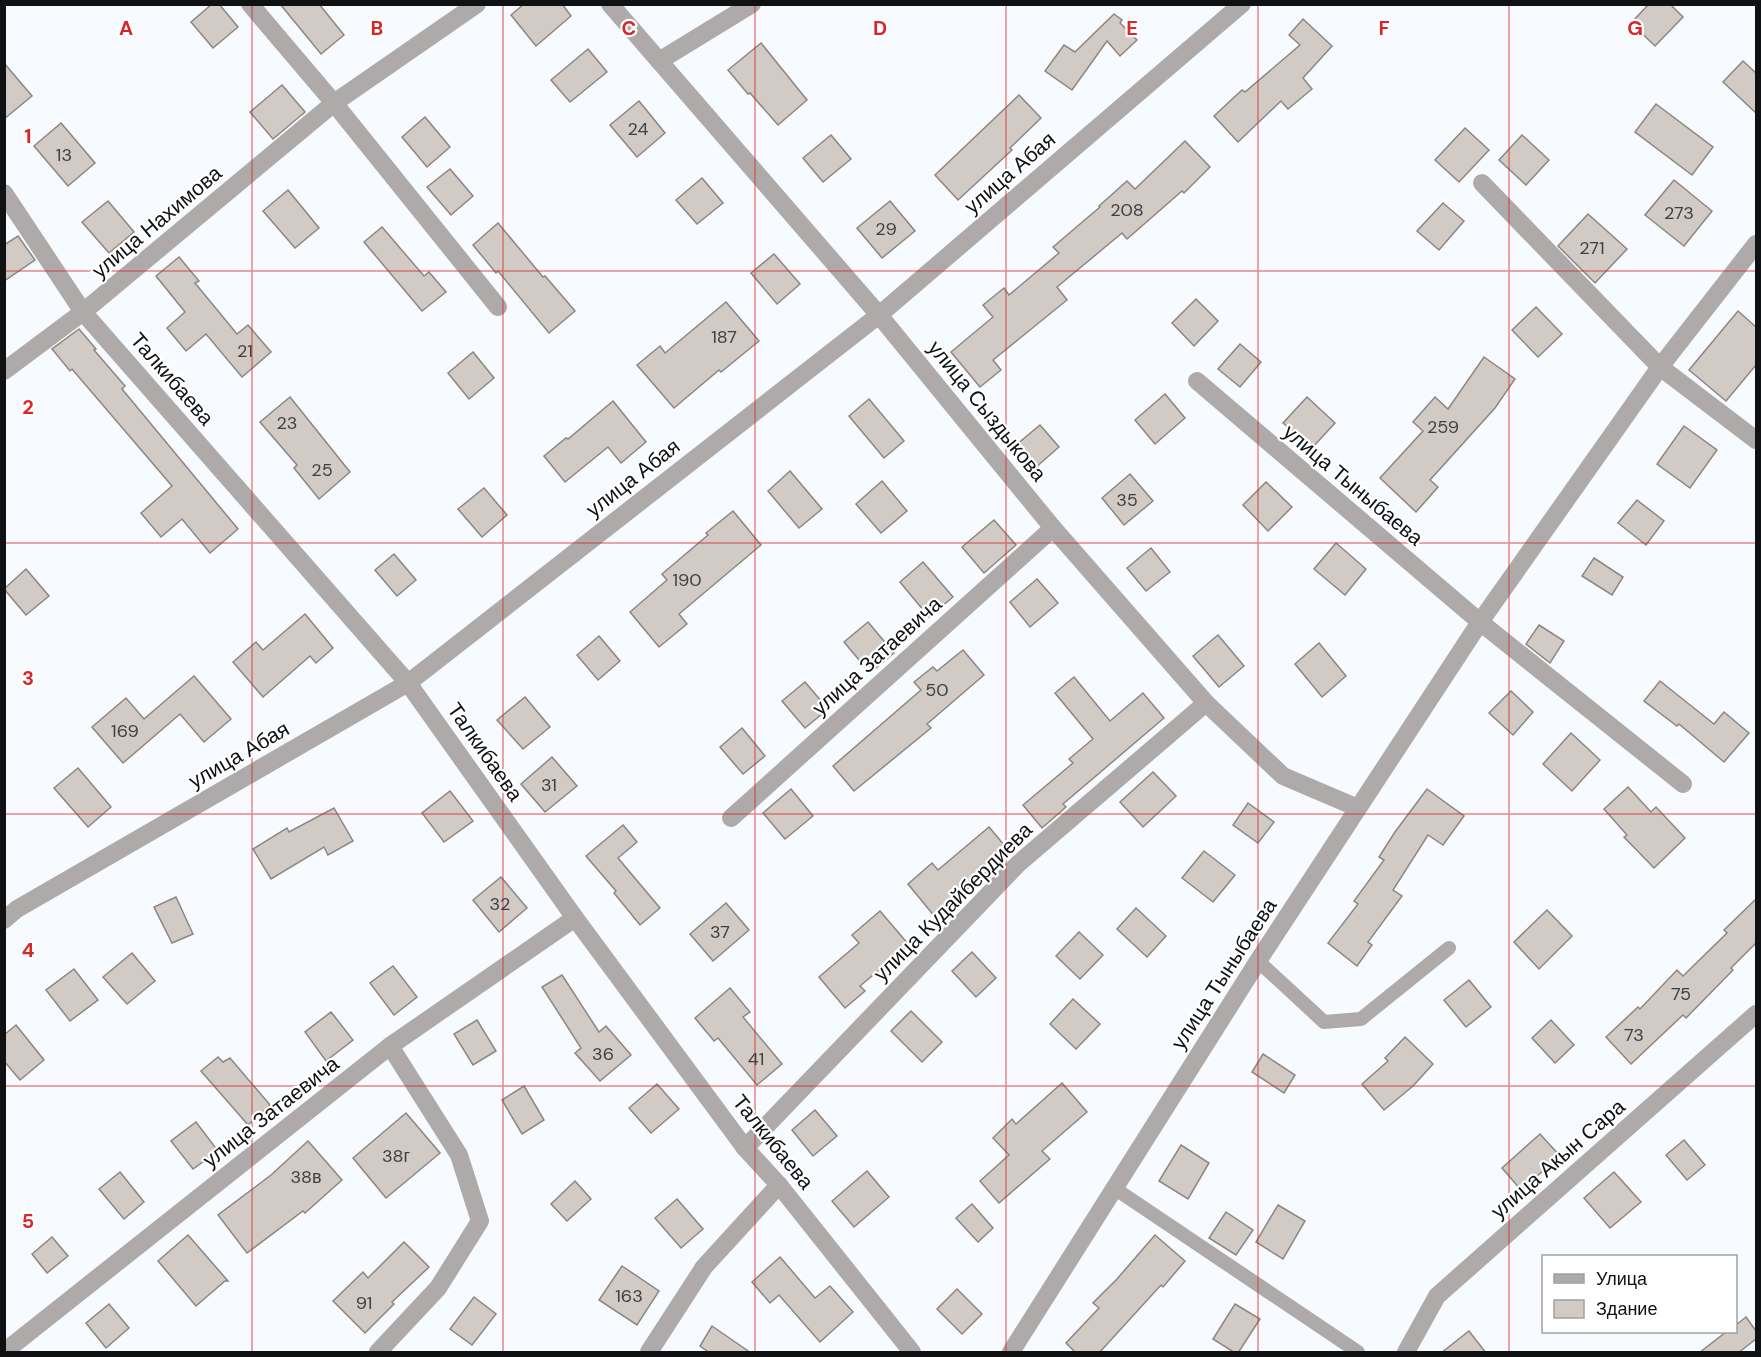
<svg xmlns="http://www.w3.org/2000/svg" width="1761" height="1357" font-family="'DM Sans',sans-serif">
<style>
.building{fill:#d2cac5;stroke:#8d8681;stroke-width:1.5}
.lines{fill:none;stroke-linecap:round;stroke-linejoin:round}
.service{stroke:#aeaaaa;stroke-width:14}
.minor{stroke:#aeaaaa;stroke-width:18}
.tertiary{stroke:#aeaaaa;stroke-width:18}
.grid{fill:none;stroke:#d62828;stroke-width:1.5;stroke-opacity:0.55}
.labels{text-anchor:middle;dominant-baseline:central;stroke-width:4.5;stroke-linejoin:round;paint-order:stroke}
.number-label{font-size:18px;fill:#403f40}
.street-label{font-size:21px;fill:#0f1113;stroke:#fff}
.grid-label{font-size:20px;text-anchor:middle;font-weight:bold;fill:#d62828;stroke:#fff;stroke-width:4.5;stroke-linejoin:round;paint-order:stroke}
</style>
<rect width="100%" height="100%" fill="#f7fbff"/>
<g class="building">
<path d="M212,4H219L238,27L213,48L191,22Z"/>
<path d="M280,4H319L344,35L321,54Z"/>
<path d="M524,4H562L571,16L536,46L511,15Z"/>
<path d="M1649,4H1670L1683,17L1655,46L1631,23Z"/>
<path d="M1114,14L1122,20L1120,23L1137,40L1120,56L1107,41L1072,90L1045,71L1064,45L1075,52Z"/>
<path d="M1303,19L1332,46L1303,78L1312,89L1288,109L1281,101L1238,142L1214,116L1242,90L1245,92L1300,45L1289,35Z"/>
<path d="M761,43L807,100L778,125L750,93L748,94L728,70Z"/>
<path d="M588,49L607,72L570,102L551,80Z"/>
<path d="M1743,61L1756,73V113L1723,82Z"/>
<path d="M4,63L32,96L4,119Z"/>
<path d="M282,85L305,112L273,139L250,112Z"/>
<path d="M1019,95L1041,118L1010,148L1012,150L958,200L935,175Z"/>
<path d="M639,101L665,133L637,157L610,125Z"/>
<path d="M1656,104L1713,147L1692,175L1635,132Z"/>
<path d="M425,117L450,147L427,167L402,137Z"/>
<path d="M61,123L95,163L68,186L34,146Z"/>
<path d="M1465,128L1489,150L1459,182L1435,160Z"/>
<path d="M831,135L851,159L823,182L803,158Z"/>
<path d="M1522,135L1549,160L1526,185L1499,160Z"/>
<path d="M1185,141L1210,167L1184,193L1182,191L1127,239L1122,233L1057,287L1067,300L993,360L1001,370L980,387L951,352L993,317L983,305L1004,288L1009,295L1059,253L1053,247L1100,207L1099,206L1127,181L1135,189Z"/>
<path d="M450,169L473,196L451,215L427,187Z"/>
<path d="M702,178L723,203L697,224L676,200Z"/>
<path d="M1674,180L1712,211L1684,246L1645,215Z"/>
<path d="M288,190L319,228L295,248L263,211Z"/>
<path d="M108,201L134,232L109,253L82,222Z"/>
<path d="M890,201L915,231L882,258L857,228Z"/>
<path d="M1443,203L1464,221L1439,250L1417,231Z"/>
<path d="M1588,214L1627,249L1595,283L1558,246Z"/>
<path d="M498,223L543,277L545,276L575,311L549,333L498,271L496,273L473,245Z"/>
<path d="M382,227L424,276L429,272L446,292L422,311L364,242Z"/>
<path d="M18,236L35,260L4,281V245Z"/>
<path d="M774,254L800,284L777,304L751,273Z"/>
<path d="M179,257L199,281L195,283L237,334L248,325L271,352L242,377L206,334L186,351L167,328L185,312L156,276Z"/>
<path d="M1196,299L1218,321L1194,346L1172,323Z"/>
<path d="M726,302L759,341L721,372L719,370L674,408L637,365L660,346L665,353Z"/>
<path d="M1536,307L1562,334L1538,357L1512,330Z"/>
<path d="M1738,311L1756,327V365L1726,401L1689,370Z"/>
<path d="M79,329L96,349L94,350L125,386L122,389L238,529L210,553L182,519L161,537L141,513L172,486L72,369L70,371L52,349Z"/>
<path d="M1240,344L1261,362L1240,387L1218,369Z"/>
<path d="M473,352L494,378L469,399L448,373Z"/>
<path d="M1484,357L1515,379L1495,408L1430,480L1438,487L1416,512L1380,478L1423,431L1413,422L1435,397L1448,409Z"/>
<path d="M1165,394L1185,418L1155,444L1135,420Z"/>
<path d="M290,397L350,472L319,499L294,468L297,465L260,422Z"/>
<path d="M1307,397L1335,423L1312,448L1283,423Z"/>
<path d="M869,399L904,441L884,458L849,416Z"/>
<path d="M613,401L646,442L621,463L608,447L565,482L544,456L566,438L568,439Z"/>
<path d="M1040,425L1059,447L1035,468L1016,445Z"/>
<path d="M1684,426L1717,450L1690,488L1657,464Z"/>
<path d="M790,471L822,509L799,528L768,491Z"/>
<path d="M1130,474L1153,501L1124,525L1102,498Z"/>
<path d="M882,481L907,511L881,533L856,504Z"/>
<path d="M1266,482L1292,507L1268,531L1243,505Z"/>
<path d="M484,488L507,515L482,537L458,509Z"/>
<path d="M1637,500L1664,521L1646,545L1618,523Z"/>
<path d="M733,511L761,545L679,614L687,624L659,647L630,612L667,580L662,574L708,535L706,533Z"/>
<path d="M994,520L1016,545L984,573L962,547Z"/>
<path d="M1336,543L1366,569L1345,595L1314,569Z"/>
<path d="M1151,548L1170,572L1146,591L1127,568Z"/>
<path d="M394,554L416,580L397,596L375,570Z"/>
<path d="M1594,558L1623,577L1612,595L1582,576Z"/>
<path d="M923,562L953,597L929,617L900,582Z"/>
<path d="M26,569L49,596L26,615L4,589Z"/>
<path d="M1037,579L1058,603L1030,627L1010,602Z"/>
<path d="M305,614L333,648L316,663L310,656L263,697L233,662L256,642L263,650Z"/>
<path d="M868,622L894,653L870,673L844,642Z"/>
<path d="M1539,625L1564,641L1550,663L1526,644Z"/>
<path d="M1218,635L1244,666L1219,687L1193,656Z"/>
<path d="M599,636L620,661L598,680L577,655Z"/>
<path d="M1319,643L1346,676L1322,697L1295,664Z"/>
<path d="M963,650L984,675L927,724L931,728L854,791L833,766L921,690L914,682L933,667L937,671Z"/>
<path d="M194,676L231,719L204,742L180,714L123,763L92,727L126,698L144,719Z"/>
<path d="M1074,677L1110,721L1143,693L1164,718L1063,804L1066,807L1042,828L1023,805L1073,763L1069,759L1093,739L1055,693Z"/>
<path d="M1660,681L1714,724L1724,712L1749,733L1724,762L1679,724L1677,726L1644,701Z"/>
<path d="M805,682L828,709L805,728L782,701Z"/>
<path d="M1511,691L1533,712L1513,735L1489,713Z"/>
<path d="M525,697L550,727L523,749L497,720Z"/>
<path d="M742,728L765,756L743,774L720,747Z"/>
<path d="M1571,733L1600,760L1572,791L1543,764Z"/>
<path d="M552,757L577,786L545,812L521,784Z"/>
<path d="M78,768L111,807L88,827L54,788Z"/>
<path d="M1153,772L1176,796L1143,827L1120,802Z"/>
<path d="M1628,787L1651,812L1656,807L1685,838L1654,868L1624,837L1627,835L1604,809Z"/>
<path d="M791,789L813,816L785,839L763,813Z"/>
<path d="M1427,789L1464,816L1443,845L1428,835L1393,890L1402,896L1368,942L1372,945L1357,966L1328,943L1358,904L1354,901L1384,860L1379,857L1395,832Z"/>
<path d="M450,791L473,821L444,842L422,813Z"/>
<path d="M1248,803L1274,822L1258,843L1233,825Z"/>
<path d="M334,808L353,841L328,855L324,847L271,879L253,849L287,828L289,832Z"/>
<path d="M623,825L637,842L618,858L660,908L640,925L614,893L616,891L586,856Z"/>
<path d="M989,827L1010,852L935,917L908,884L932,863L938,870Z"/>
<path d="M1204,851L1235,875L1213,902L1182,878Z"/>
<path d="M501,877L527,908L499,932L473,900Z"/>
<path d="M176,897L193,934L172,943L154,907Z"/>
<path d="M1756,899V943L1731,968L1733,970L1686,1018L1683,1015L1631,1064L1606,1037L1638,1007L1640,1009L1677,970L1683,976L1727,933L1724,930Z"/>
<path d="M726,903L749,930L713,961L690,934Z"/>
<path d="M1136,908L1166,936L1147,957L1117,929Z"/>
<path d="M1547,910L1572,936L1539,969L1514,942Z"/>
<path d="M880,911L909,945L860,986L865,991L845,1008L819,977L859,943L852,935Z"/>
<path d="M1079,932L1103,955L1080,979L1056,956Z"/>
<path d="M972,952L996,978L976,997L952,971Z"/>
<path d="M132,953L155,981L127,1004L103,977Z"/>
<path d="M393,966L417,997L394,1015L370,983Z"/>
<path d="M74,969L98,1000L70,1021L46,990Z"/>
<path d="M562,975L599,1032L606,1026L631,1055L600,1081L575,1053L581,1048L542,987Z"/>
<path d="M1469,980L1491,1007L1466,1027L1444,1000Z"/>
<path d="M730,988L750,1012L743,1017L782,1064L757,1085L718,1038L714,1041L695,1018Z"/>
<path d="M1073,999L1100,1024L1076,1049L1050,1024Z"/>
<path d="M911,1011L942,1042L922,1062L891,1031Z"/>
<path d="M331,1012L353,1040L326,1061L305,1032Z"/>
<path d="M477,1020L496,1051L473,1065L454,1034Z"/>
<path d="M1551,1020L1574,1045L1555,1063L1532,1038Z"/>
<path d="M16,1025L44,1060L20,1080L4,1061V1035Z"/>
<path d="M1405,1037L1433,1064L1413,1086L1384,1110L1362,1084L1388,1061L1385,1058Z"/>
<path d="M1263,1054L1295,1075L1284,1093L1252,1072Z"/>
<path d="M218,1057L223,1062L230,1058L270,1105L248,1125L201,1071Z"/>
<path d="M1062,1083L1087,1112L1042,1151L1050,1159L999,1203L980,1181L1009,1155L993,1138L1012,1119L1016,1124Z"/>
<path d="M657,1084L679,1109L651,1133L629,1108Z"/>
<path d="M524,1086L544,1120L522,1134L502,1100Z"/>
<path d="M815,1110L837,1136L813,1156L792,1130Z"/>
<path d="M406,1113L440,1153L386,1198L353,1158Z"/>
<path d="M196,1122L218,1151L193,1169L171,1141Z"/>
<path d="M1540,1134L1560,1156L1521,1190L1502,1168Z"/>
<path d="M1684,1140L1705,1165L1687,1180L1666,1155Z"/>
<path d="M308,1141L342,1180L305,1213L303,1211L247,1253L218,1215L271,1175Z"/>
<path d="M1181,1145L1209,1163L1188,1199L1159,1181Z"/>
<path d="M867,1171L889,1197L854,1227L832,1201Z"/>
<path d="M120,1172L144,1202L124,1219L99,1189Z"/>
<path d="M1614,1172L1641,1202L1610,1228L1584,1198Z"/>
<path d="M575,1181L591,1199L567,1221L551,1204Z"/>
<path d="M677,1199L703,1229L681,1248L655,1218Z"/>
<path d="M972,1204L993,1228L978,1242L956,1218Z"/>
<path d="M1278,1205L1305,1221L1283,1259L1256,1242Z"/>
<path d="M1226,1212L1253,1230L1236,1255L1209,1238Z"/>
<path d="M188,1235L228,1281H225L196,1306L158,1261Z"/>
<path d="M1155,1235L1185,1261L1163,1287L1161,1285L1099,1353H1076L1066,1343L1099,1308L1093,1303L1117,1279Z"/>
<path d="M52,1237L68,1256L47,1273L32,1254Z"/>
<path d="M404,1242L429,1267L392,1302L394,1304L365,1333L333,1301L363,1272L368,1278Z"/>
<path d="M780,1257L815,1298L830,1286L853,1312L820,1342L779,1295L770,1303L752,1282Z"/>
<path d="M622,1266L659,1291L637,1325L599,1300Z"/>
<path d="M957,1289L982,1314L962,1334L937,1309Z"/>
<path d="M474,1297L496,1314L472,1345L450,1329Z"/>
<path d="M109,1304L129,1328L106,1348L86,1323Z"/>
<path d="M1235,1304L1260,1319L1238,1353H1235L1213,1339Z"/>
<path d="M1746,1317L1756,1331V1339L1738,1353H1699L1726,1332H1736V1325Z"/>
<path d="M712,1326L751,1353H710L700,1346Z"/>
<path d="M1469,1331L1486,1353H1441Z"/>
</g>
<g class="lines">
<g class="service">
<path d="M1258,961L1324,1022L1361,1019L1449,948"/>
<path d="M1114,1188L1358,1352"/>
</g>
<g class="minor">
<path d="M250,4L334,103L498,307"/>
<path d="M610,4L879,315L1053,528L1206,703L1283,776L1358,808"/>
<path d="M659,61L752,4"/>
<path d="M1482,183L1660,367L1756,440"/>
<path d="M4,371L83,312L334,103L477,4"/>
<path d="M1197,381L1480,622L1683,784"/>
<path d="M731,818L1053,528"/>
<path d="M745,1148L1018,864L1206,703"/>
<path d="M4,1352L390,1046L575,918"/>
<path d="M378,1352L438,1288L480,1221L459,1155L390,1046"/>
<path d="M649,1352L704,1267L779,1185"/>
<path d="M1011,1352L1258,961L1480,622L1660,367L1756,244"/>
</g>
<g class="tertiary">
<path d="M4,193L83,312L408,683L575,918L745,1148L779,1185L912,1352"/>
<path d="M4,920L17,909L408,683L879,315L1242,4"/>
<path d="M1406,1352L1437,1296L1756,1014"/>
</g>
</g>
<path class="grid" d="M252,4V1352M503,4V1352M755,4V1352M1006,4V1352M1258,4V1352M1509,4V1352M4,271H1756M4,543H1756M4,814H1756M4,1086H1756"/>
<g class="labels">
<g class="number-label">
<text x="638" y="129">24</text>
<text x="64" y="155">13</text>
<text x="1127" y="210">208</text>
<text x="1679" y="213">273</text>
<text x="886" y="229">29</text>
<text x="1592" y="248">271</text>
<text x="724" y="337">187</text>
<text x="245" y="351">21</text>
<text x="287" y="423">23</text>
<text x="1443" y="427">259</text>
<text x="322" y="470">25</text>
<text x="1127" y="500">35</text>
<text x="687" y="580">190</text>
<text x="937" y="690">50</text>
<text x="125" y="731">169</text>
<text x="549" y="785">31</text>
<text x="500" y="904">32</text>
<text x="720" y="932">37</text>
<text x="1681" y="994">75</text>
<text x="1634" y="1035">73</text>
<text x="603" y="1054">36</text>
<text x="756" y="1059">41</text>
<text x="396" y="1156">38г</text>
<text x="306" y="1177">38в</text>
<text x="629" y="1296">163</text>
<text x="364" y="1303">91</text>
</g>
<g class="street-label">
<text transform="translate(1010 173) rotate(-41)">улица Абая</text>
<text transform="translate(157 222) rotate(-40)">улица Нахимова</text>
<text transform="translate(172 379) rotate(49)">Талкибаева</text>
<text transform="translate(987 411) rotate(51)">улица Сыздыкова</text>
<text transform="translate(633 478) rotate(-38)">улица Абая</text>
<text transform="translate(1353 485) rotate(40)">улица Тыныбаева</text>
<text transform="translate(877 656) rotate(-42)">улица Затаевича</text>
<text transform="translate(485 752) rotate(55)">Талкибаева</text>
<text transform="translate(239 755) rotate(-30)">улица Абая</text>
<text transform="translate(953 902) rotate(-45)">улица Кудайбердиева</text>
<text transform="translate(1224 974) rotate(-57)">улица Тыныбаева</text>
<text transform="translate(271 1112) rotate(-38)">улица Затаевича</text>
<text transform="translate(773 1142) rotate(51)">Талкибаева</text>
<text transform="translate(1558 1159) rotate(-41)">улица Акын Сара</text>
</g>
</g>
<g class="grid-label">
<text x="126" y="35">A</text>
<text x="377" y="35">B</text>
<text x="629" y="35">C</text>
<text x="880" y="35">D</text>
<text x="1132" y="35">E</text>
<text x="1384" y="35">F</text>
<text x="1635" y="35">G</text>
<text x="28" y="143">1</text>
<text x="28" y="414">2</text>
<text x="28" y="685">3</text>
<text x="28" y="957">4</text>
<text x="28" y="1228">5</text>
</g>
<rect width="1761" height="1357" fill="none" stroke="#0f1113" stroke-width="12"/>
<rect x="1542" y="1255" width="195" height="78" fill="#ffffff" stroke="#9fa0a1" stroke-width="1.5"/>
<rect x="1554" y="1274" width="30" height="9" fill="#aeaaaa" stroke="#9fa0a1" stroke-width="1.5"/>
<text x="1596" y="1285" font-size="18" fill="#0f1113">Улица</text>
<rect x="1554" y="1300" width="30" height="18" fill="#d2cac5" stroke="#9fa0a1" stroke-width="1.5"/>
<text x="1596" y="1315" font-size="18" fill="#0f1113">Здание</text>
</svg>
